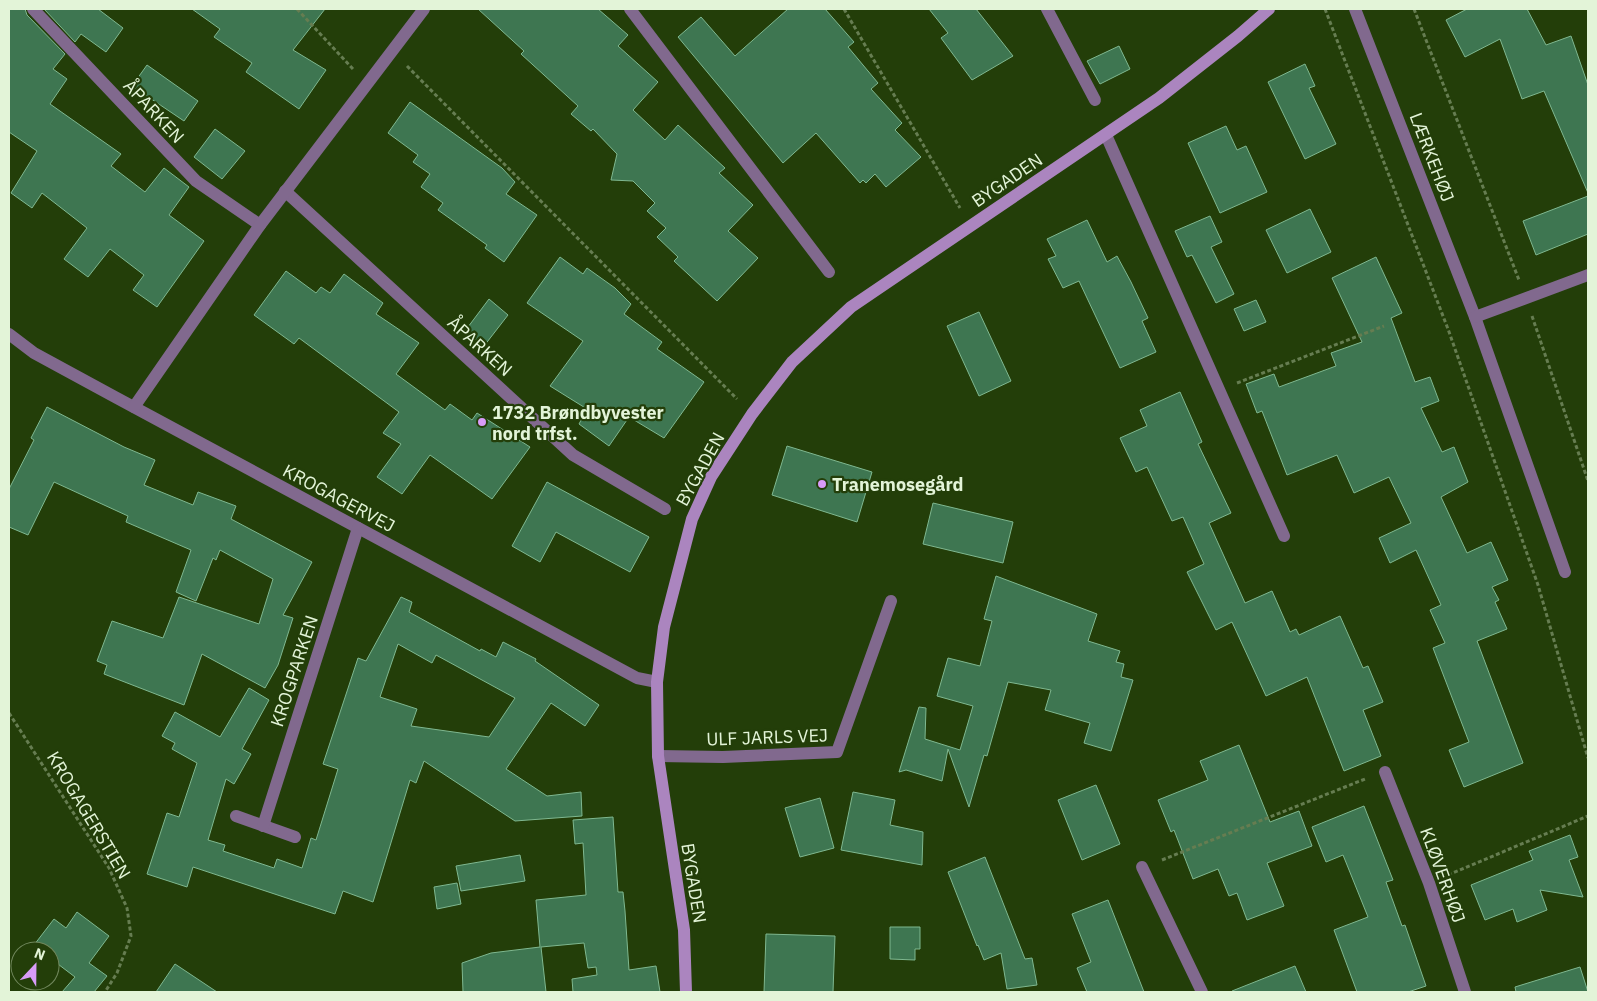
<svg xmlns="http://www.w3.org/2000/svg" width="1597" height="1001" font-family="'IBM Plex Sans',sans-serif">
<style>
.building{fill:#3e7651;stroke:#7fb890;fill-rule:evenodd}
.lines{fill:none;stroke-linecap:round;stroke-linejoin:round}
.path{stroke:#667d51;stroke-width:3;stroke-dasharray:4 2.5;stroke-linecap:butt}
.street{stroke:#81698e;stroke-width:12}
.secondary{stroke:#ab85bf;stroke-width:12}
.poi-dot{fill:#d89bf8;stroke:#233e09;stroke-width:2}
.labels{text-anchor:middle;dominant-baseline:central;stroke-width:4.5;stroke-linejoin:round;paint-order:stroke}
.street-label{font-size:18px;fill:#e3f4d8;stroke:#233e09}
.poi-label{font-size:18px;font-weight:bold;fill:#e3f4d8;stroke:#233e09;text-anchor:start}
</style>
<rect width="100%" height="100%" fill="#233e09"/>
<g class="building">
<path d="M9,9H25L27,15L65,54L53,69L67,79L50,104L121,154L111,166L145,192L164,168L189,187L169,215L204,241L157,307L133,290L144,275L110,249L88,277L64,259L87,228L42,193L32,208L11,193L37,151L9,132Z"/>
<path d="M44,9H98L123,28L106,52L81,34L75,42Z"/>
<path d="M192,9H325L293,50L326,70L299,109L246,72L252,63L214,37L220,29Z"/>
<path d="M478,9H598L628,35L618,46L658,82L633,110L665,140L678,125L725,168L719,173L753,205L728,231L758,258L717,301L674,261L678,257L657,237L666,228L647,211L655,203L633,181L611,180L617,154L593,129L591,131L571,114L578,106L521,54L524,51Z"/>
<path d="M788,9H825L854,42L848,47L878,83L871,89L902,123L895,130L921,157L886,187L875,174L866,183L863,180L860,183L816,133L783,163L678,37L701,17L735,56Z"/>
<path d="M929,9H976L1013,56L972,80L941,38L948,33Z"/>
<path d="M1467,9H1527L1546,45L1571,36L1588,85V193L1544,91L1522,99L1500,39L1465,57L1446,20Z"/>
<path d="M1119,46L1130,69L1100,84L1087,61Z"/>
<path d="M1305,64L1315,86L1309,88L1336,144L1305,159L1268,82Z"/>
<path d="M147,65L198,101L184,121L132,86Z"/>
<path d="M410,102L502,168L515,182L506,194L537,215L504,262L485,248L487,245L438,210L443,203L421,187L430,174L413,162L418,155L388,133Z"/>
<path d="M1226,126L1237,150L1246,146L1267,192L1220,213L1188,143Z"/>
<path d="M215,129L245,151L222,179L194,157Z"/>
<path d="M1588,196V234L1536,255L1523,221Z"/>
<path d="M1310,209L1331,252L1287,273L1266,230Z"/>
<path d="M1210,216L1222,242L1211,247L1234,294L1216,303L1192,255L1187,257L1175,231Z"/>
<path d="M1087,220L1107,262L1117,256L1131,282L1148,318L1142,321L1156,352L1120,368L1079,281L1063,288L1048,259L1056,256L1047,239Z"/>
<path d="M560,257L583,274L587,268L615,288L631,304L624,314L662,342L657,349L704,382L664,438L629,417L609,446L579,424L587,409L550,386L583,341L527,303Z"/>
<path d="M1376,257L1402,313L1391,318L1415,382L1430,377L1439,401L1421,408L1442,452L1454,447L1468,482L1441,497L1467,553L1491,542L1508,580L1492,587L1499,600L1495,602L1507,629L1477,641L1523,763L1464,787L1449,750L1469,742L1433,648L1445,643L1430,610L1441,605L1416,550L1390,563L1379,538L1411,523L1389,477L1354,493L1337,455L1287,475L1262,411L1257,413L1246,384L1274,374L1279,387L1336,366L1331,353L1362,342L1332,278Z"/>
<path d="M286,271L316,293L321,287L330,293L344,274L383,303L376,314L419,343L396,374L445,410L450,404L472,420L477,413L530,447L492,499L430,455L402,494L377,477L401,444L383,433L399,412L299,338L294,344L254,315Z"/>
<path d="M489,299L508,315L484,346L465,331Z"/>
<path d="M1256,300L1266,322L1244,331L1234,309Z"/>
<path d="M979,312L1011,381L979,396L947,326Z"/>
<path d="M1180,392L1202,442L1198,444L1231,513L1209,523L1245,603L1272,591L1290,632L1296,629L1299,635L1340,616L1363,668L1368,666L1383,702L1363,710L1381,756L1344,771L1307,677L1266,696L1232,622L1216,630L1187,572L1204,564L1183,517L1172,521L1147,467L1136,472L1120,438L1147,426L1140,410Z"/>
<path d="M47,407L124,447L155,460L144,485L193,505L198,492L236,506L231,519L312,562L283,615L293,618L278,665L265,688L202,654L184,705L104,674L107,665L97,661L112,621L163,638L179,597L259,624L273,579L220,550L216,560L213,558L196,601L176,592L191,550L126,522L128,516L54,482L28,535L9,527V489L34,440L31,438Z"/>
<path d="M787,446L872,472L857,522L772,495Z"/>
<path d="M547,482L649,537L630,572L556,532L540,562L512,546Z"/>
<path d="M933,503L1013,522L1003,563L923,544Z"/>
<path d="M996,576L1097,614L1088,641L1120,651L1116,662L1124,664L1121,677L1133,680L1111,751L1084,743L1090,723L1045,710L1051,690L1008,682L987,756L984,755L969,807L948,749L942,781L906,770L899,772L919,707L926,708L925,739L960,750L973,706L937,696L948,658L980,666L992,621L984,619Z"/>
<path d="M401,597L412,602L409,612L480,651L481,649L496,657L503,642L536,659L535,661L599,705L585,726L551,703L506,769L547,796L581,792L582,816L515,821L424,761L416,783L410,780L373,902L343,891L335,914L193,867L187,887L147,874L167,813L179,817L197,763L172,749L175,743L162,736L175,712L220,737L249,688L269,700L242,749L251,754L234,784L226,779L208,840L225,845L223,851L274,868L277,859L302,868L311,838L316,840L338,769L323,764L358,658L366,661ZM398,644L432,663L436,655L515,698L489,737L411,726L417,709L380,697Z"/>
<path d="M1239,745L1270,822L1299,811L1312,846L1267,863L1284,906L1247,920L1237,893L1229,896L1218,869L1193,879L1174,830L1171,832L1158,800L1208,780L1200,761Z"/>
<path d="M1096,785L1120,844L1082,860L1058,800Z"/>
<path d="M853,792L895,800L890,825L923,832L922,865L841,850Z"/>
<path d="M820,798L834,848L800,857L785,808Z"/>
<path d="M1364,806L1393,880L1386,882L1402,926L1405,925L1426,986L1408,992H1357L1334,930L1368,917L1343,855L1326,862L1312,827Z"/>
<path d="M613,817L618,892H623L625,911L629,970L656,966L660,992H573L572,979L597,975L596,967L588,968L584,943L541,947L546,992H463L462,963L491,953L540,947L536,900L586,895L583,843L575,844L573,820Z"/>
<path d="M1570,835L1578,857L1569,860L1583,897L1540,890L1547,910L1517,922L1513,909L1485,920L1471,885L1533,860L1529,851Z"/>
<path d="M520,855L525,881L461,891L456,866Z"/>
<path d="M985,857L1025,959L1032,958L1037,985L1007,989L1001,953L984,960L978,945L977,946L948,872Z"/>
<path d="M457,883L461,904L437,909L434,887Z"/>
<path d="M1108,900L1144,992H1087L1077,968L1091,962L1072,914Z"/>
<path d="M77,912L109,936L89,963L107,976L94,992H62L75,977L50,958V951H41L34,945L54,919L66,928Z"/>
<path d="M890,927H920V949H915V960L890,959Z"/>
<path d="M766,934L835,936L833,992H764Z"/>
<path d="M175,964L217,992H156Z"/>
<path d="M1295,966L1306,992H1232V991Z"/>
<path d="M1580,967L1588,992H1516L1515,987Z"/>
</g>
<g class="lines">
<g class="path">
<path d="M297,9L353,69"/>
<path d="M844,9L960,208"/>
<path d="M1325,9L1448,329L1538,585L1588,758"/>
<path d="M1414,9L1519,280"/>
<path d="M407,66L737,399"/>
<path d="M1532,316L1588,481"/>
<path d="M1237,383L1384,326"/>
<path d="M9,713L109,868L127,908L131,936L117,973L105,992"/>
<path d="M1162,860L1365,779"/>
<path d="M1448,875L1588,816"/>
</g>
<g class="street">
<path d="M33,9L196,181L260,225"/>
<path d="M630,9L829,272"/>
<path d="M1047,9L1095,100"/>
<path d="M1355,9L1475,317L1565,572"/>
<path d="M1106,135L1284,536"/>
<path d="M285,191L573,455L665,509"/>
<path d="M1475,317L1588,275"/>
<path d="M9,334L34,353L115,397L637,678L657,682"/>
<path d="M134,407L260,225L424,9"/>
<path d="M658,756L723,757L837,752L891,601"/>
<path d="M1385,772L1429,883L1465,992"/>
<path d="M236,816L295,837"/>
<path d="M263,826L358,528"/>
<path d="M1142,867L1202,992"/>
</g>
<path class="secondary" d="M686,992L684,930L658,756L657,682L664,627L692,519L711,477L752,414L792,362L851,307L1159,98L1238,36L1269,9"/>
</g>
<g class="poi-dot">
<circle cx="482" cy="422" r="5"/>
<circle cx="822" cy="484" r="5"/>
</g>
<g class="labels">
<g class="street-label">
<text transform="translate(154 111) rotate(47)">ÅPARKEN</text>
<text transform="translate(1432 157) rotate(69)">LÆRKEHØJ</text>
<text transform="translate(1007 180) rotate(-34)">BYGADEN</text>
<text transform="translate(480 346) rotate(42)">ÅPARKEN</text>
<text transform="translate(700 469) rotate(-61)">BYGADEN</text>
<text transform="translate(339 498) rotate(28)">KROGAGERVEJ</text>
<text transform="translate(294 671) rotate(-72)">KROGPARKEN</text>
<text transform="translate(767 737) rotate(-2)">ULF JARLS VEJ</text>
<text transform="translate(89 815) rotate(59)">KROGAGERSTIEN</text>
<text transform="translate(1443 875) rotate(70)">KLØVERHØJ</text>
<text transform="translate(694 883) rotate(81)">BYGADEN</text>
</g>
<g class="poi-label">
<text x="492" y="412">1732 Brøndbyvester<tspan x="492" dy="21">nord trfst.</tspan></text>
<text x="832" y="484">Tranemosegård</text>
</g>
</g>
<rect width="1597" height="1001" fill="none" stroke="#e3f4d8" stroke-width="20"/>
<g transform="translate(35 966) rotate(22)"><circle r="24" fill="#233e09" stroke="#70875c"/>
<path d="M0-4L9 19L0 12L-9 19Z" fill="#d89bf8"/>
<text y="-8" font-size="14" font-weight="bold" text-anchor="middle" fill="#e3f4d8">N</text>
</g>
</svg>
